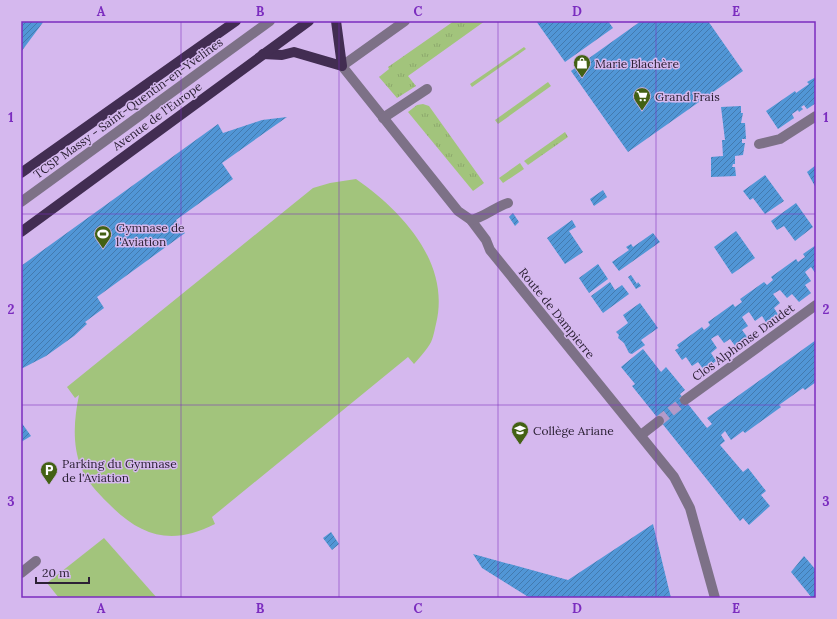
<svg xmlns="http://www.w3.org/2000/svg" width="837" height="619" font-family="Lora,serif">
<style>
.grass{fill:url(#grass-tufts)}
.green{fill:#a2c47c}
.building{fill:url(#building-hatch)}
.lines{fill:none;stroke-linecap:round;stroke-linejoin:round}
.minor-tunnel{stroke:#b39ac9;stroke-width:10;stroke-dasharray:10 5;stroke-linecap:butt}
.minor{stroke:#7d7187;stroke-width:10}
.major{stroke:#422d52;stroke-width:10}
.grid{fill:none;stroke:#7b2cbf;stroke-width:1;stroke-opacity:0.55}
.labels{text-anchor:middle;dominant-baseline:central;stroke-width:3;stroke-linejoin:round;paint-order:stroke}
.poi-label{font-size:12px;fill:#2c2135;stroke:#d5b8ee;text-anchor:start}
.street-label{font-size:12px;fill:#2c2135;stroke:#d5b8ee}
.neatline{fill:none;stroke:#7b2cbf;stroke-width:1.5}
.grid-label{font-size:13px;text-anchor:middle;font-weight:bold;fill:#7b2cbf}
</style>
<defs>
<pattern id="grass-tufts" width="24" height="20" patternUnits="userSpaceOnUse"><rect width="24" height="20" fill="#a2c47c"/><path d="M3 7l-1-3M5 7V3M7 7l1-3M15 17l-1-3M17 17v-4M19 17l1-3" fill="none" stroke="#8ca86c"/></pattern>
<pattern id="building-hatch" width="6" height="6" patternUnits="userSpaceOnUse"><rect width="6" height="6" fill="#5196d6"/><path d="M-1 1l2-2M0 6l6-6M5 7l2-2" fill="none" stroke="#437aae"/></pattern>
</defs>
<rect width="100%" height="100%" fill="#d5b8ee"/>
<g class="grass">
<path d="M454,21H485L408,76L416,86L397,98L379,77L389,69L388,67Z"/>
<path d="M524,47L526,49L472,87L470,84Z"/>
<path d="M548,82L551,86L498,124L495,120Z"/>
<path d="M423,104L429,106L484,183L473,191L408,112L417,105Z"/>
<path d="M565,132L568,137L528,165L524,161Z"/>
<path d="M520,163L524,169L503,183L499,178Z"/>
</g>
<g class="green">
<path d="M356,179C402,211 451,263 436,324C434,332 433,341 428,347C424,353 419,358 414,364L408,357L212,517L215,524C172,546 141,537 108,503C97,492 87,482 81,467C72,444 74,419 79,395L75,398L67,387L313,188L330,183Z"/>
<path d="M104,538L157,598H59L47,583Z"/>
</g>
<g class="building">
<path d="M21,21H44L21,52Z"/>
<path d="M536,21H608L613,28L565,62Z"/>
<path d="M641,21H708L743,71L628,152L571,71Z"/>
<path d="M816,77V103L807,109L804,105L801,107L803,109L799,112L798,110L792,114L794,118L778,129L766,111L795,91L796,93L809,84L807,82Z"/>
<path d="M741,106V113H743L741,123H745L746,139H742V143H745L743,155L735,156V164H733L732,167H735L736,176L711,177V157L723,156L722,140H725L721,107Z"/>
<path d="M287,117L222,163L233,179L176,220L185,233L97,297L104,308L85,322L87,324L74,336L46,356L21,369V266L218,124L223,133L262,120Z"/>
<path d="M816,165V188L807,172Z"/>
<path d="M765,175L784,201L765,214L753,198L750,200L743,191Z"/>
<path d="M603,190L607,197L594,206L590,199Z"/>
<path d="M796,203L813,227L795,241L784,226L777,230L771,221Z"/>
<path d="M513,213L519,222L515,226L509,217Z"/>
<path d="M572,220L576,227L569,231L583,252L565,264L547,238Z"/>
<path d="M736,231L755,258L732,274L714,247Z"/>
<path d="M653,233L660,242L619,271L612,262L629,250L626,247L631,244L633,247Z"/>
<path d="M816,245V274L811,267L805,272L811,281L805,285L811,293L799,302L792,294L787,298L780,290L773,294L780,303L774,308L779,316L767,324L762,316L755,321L749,312L746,314L742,317L748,326L742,330L748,338L736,347L730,339L724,343L718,335L714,337L711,339L717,348L711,353L716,361L704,370L698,362L692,366L686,357L682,360L675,350L679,348L677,345L702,327L704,330L708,327L710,325L708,322L733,304L735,307L742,302L740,299L764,282L767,285L773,280L771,277L796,259L798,262L802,259L805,257L803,254Z"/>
<path d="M598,264L608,279L589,293L579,278Z"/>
<path d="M631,275L637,284L638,282L641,286L636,289L628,277Z"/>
<path d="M610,282L615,290L622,285L629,294L603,313L591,296Z"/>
<path d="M640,303L658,328L641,340L645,345L632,354L629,353L624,343L618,338L619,335L616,332L628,323L623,315Z"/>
<path d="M816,340V382L805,390L803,388L779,405L781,407L745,433L743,431L731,440L725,431L721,435L725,441L720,445L743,472L748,468L766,491L761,495L770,506L749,525L743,518L740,521L677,442L632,386L635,384L621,367L643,349L661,372L666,367L685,390L680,394L707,428L712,424L707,418Z"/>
<path d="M21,422L31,436L21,442Z"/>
<path d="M653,524L671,598H633L625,596L621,598H530L482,568L473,554L568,580Z"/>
<path d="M331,532L339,544L332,550L323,538Z"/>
<path d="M804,556L816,570L815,598H812L791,572Z"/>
</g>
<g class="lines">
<path class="minor-tunnel" d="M659,421L685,400"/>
<g class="minor">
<path d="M405,21L342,66L458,211L471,220L486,240L490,250L674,477L690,508L715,598"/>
<path d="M383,118L427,89"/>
<path d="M759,144L780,139L816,116"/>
<path d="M21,202L270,21"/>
<path d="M471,220C485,217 495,207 508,203"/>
<path d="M685,400L816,305"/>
<path d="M641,435L659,421"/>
<path d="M21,573L36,561"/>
</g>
<g class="major">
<path d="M263,54L282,55L294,52L342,66L336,21"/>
<path d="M21,173L236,21"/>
<path d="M21,232L309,21"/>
</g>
</g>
<path class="grid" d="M181,21V598M339,21V598M498,21V598M656,21V598M21,214H816M21,405H816"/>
<defs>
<g id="shop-pin" transform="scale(0.9)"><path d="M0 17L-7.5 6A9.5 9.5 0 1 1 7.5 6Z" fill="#436114" stroke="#d5b8ee"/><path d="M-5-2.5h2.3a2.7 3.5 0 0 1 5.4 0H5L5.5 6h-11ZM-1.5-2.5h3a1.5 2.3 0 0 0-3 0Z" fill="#fff"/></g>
<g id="supermarket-pin" transform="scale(0.9)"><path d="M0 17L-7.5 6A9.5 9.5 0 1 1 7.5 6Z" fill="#436114" stroke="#d5b8ee"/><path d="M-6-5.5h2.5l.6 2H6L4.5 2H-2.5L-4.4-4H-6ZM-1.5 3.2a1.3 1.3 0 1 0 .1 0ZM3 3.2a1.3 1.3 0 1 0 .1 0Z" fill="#fff"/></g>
<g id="stadium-pin" transform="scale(0.9)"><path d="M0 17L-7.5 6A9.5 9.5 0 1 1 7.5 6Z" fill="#436114" stroke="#d5b8ee"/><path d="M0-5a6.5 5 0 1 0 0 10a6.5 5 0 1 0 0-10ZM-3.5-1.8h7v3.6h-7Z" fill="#fff"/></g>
<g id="school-pin" transform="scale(0.9)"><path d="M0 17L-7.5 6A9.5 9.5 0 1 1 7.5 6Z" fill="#436114" stroke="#d5b8ee"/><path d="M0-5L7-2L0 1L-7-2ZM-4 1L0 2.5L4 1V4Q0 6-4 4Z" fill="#fff"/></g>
<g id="parking-pin" transform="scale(0.9)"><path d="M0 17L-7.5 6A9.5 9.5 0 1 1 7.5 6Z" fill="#436114" stroke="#d5b8ee"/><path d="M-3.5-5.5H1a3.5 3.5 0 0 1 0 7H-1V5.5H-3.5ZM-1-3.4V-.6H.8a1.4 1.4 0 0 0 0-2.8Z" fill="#fff"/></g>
</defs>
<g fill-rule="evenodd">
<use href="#shop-pin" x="582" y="63"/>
<use href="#supermarket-pin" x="642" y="96"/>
<use href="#stadium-pin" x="103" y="234"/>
<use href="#school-pin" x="520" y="430"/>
<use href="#parking-pin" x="49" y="470"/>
</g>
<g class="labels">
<g class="poi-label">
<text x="595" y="63">Marie Blachère</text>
<text x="655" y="96">Grand Frais</text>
<text x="116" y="227">Gymnase de<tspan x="116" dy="14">l'Aviation</tspan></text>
<text x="533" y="430">Collège Ariane</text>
<text x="62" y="463">Parking du Gymnase<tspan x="62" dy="14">de l'Aviation</tspan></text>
</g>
<g class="street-label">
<text transform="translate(128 108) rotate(-36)">TCSP Massy - Saint-Quentin-en-Yvelines</text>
<text transform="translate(157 116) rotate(-36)">Avenue de l'Europe</text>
<text transform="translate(557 313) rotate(51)">Route de Dampierre</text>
<text transform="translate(743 342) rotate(-36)">Clos Alphonse Daudet</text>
</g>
</g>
<rect width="837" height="619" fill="none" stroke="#d5b8ee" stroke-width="44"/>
<path d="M36 577v6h53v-6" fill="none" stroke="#2c2135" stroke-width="2"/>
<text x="42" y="577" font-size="12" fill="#2c2135" stroke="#d5b8ee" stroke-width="3" paint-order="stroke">20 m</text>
<rect x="22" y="22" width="793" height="575" class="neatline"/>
<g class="grid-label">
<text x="101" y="16">A</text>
<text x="260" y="16">B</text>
<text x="418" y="16">C</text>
<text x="577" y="16">D</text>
<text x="736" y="16">E</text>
<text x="11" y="122">1</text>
<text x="826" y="122">1</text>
<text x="11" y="314">2</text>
<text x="826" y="314">2</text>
<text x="11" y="506">3</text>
<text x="826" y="506">3</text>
<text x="101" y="613">A</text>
<text x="260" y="613">B</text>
<text x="418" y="613">C</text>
<text x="577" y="613">D</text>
<text x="736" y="613">E</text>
</g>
</svg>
